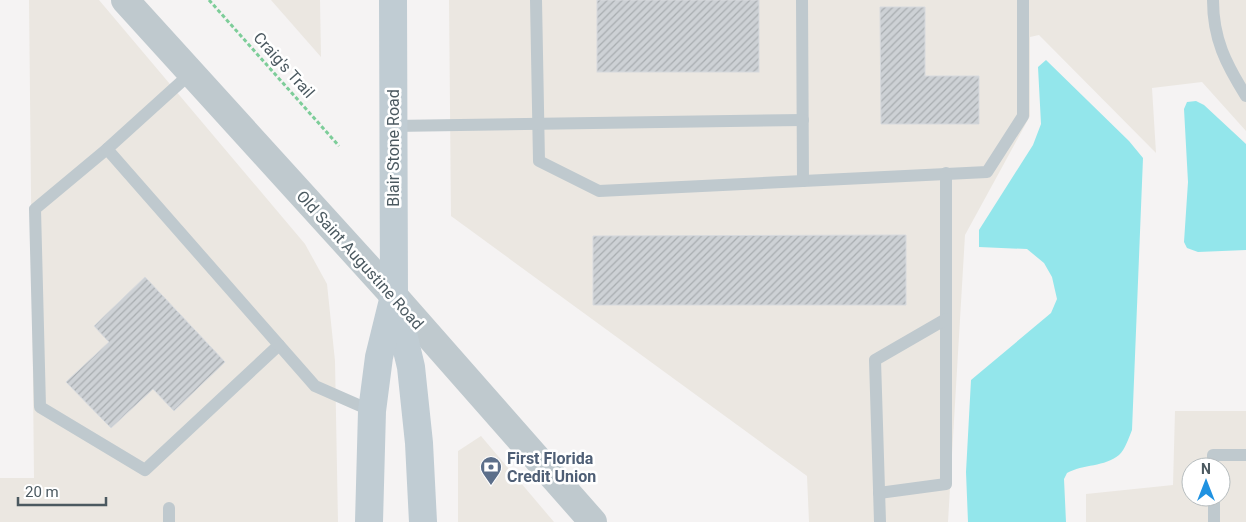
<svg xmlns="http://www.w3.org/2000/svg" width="1246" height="522" font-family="Roboto,sans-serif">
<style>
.commercial{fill:#ebe7e1;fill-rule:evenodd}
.water{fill:#93e6eb}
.building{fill:url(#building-hatch);stroke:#d7dade}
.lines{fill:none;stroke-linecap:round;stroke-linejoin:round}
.path{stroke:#7dcd99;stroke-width:3;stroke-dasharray:4 2.5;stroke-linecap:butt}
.service{stroke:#bfc9ce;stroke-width:12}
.tertiary{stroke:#bfc9ce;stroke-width:28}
.secondary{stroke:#c0ccd3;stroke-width:28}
.labels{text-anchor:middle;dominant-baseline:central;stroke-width:5;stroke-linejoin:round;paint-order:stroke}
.street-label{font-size:16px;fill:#4b5960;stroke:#fff}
.service-label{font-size:16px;font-weight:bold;fill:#4e5e75;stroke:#fff;text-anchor:start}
</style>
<defs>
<pattern id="building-hatch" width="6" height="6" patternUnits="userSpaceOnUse" patternTransform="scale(1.25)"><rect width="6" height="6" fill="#cdd1d5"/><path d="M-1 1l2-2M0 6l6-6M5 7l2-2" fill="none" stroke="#a8adb0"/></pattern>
</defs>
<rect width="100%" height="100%" fill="#f5f3f3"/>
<g class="commercial">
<path d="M29,0H99L305,244L327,284L335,361L338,522H0V478H34Z"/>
<path d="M271,0H320L321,57Z"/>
<path d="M449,0H1246V131L1202,82L1152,88L1156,153L1039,35L1030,37V116L965,235L948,522H809L807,476L451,216Z"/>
<path d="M1175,411H1246V522H1086V494L1173,485ZM1191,467H1221V497H1191Z"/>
<path d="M481,436L554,522H458V451Z"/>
</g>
<g class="water">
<path d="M1046,60L1129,141L1143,158L1132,430C1129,437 1125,450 1119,455C1105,467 1083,464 1067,473L1064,479L1066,522H968L966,472L971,380L1051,313L1057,299L1052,277L1044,263L1027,249L979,247V230L1033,145L1041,124L1038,67Z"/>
<path d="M1196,101L1204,105L1246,144V250L1198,252L1187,248L1184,242L1188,182L1184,109L1187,102Z"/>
</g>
<g class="building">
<rect x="597" y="0" width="162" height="72"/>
<path d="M880,7H925V76H979V124H881Z"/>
<path d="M906,235V305H593V236Z"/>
<path d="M145,277L225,362L174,411L153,389L111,428L66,382L109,342L94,326Z"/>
</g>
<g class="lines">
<path class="path" d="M209,0L339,146"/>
<g class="service">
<path d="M536,0L539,161L599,191L987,172L1023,116V0"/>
<path d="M802,0L803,181"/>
<path d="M1213,0C1213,39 1226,64 1246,96"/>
<path d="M191,73L107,149L35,209L40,407L145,470L279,345"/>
<path d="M393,126L803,120"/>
<path d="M107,149L315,386L372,411"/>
<path d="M1213,467V455H1246"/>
<path d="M879,493L946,484V173"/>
<path d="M1214,497V522"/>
<path d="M169,522V508"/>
<path d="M880,522L875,360L946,319"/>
</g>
<path class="tertiary" d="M125,0L394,296L593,522"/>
<g class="secondary">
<path d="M395,300L411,367L419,443L423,522"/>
<path d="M369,522L372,411L379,357L394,296L393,0"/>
</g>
</g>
<defs>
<g id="bank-pin" transform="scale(1.125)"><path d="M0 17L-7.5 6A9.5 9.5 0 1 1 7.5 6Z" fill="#5c6f8a" stroke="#fff"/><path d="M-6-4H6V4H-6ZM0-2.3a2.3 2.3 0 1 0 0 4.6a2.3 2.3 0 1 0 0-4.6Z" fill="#fff"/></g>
</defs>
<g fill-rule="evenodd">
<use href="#bank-pin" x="491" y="467"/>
</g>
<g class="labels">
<g class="street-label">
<text transform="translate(284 65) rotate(48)">Craig's Trail</text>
<text transform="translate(393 148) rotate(-90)">Blair Stone Road</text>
<text transform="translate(360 260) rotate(48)">Old Saint Augustine Road</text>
</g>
<g class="service-label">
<text x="507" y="458">First Florida<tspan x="507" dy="18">Credit Union</tspan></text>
</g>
</g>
<g transform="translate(1206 482)"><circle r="24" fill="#ffffff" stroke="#b7bdbf"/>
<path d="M0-4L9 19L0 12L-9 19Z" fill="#2092e1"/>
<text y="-8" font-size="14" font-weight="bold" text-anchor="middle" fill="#4b5960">N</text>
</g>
<path d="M18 497v8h88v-8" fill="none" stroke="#4b5960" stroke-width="2.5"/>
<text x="25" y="497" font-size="15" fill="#4b5960" stroke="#ffffff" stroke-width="4" paint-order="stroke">20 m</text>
</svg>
